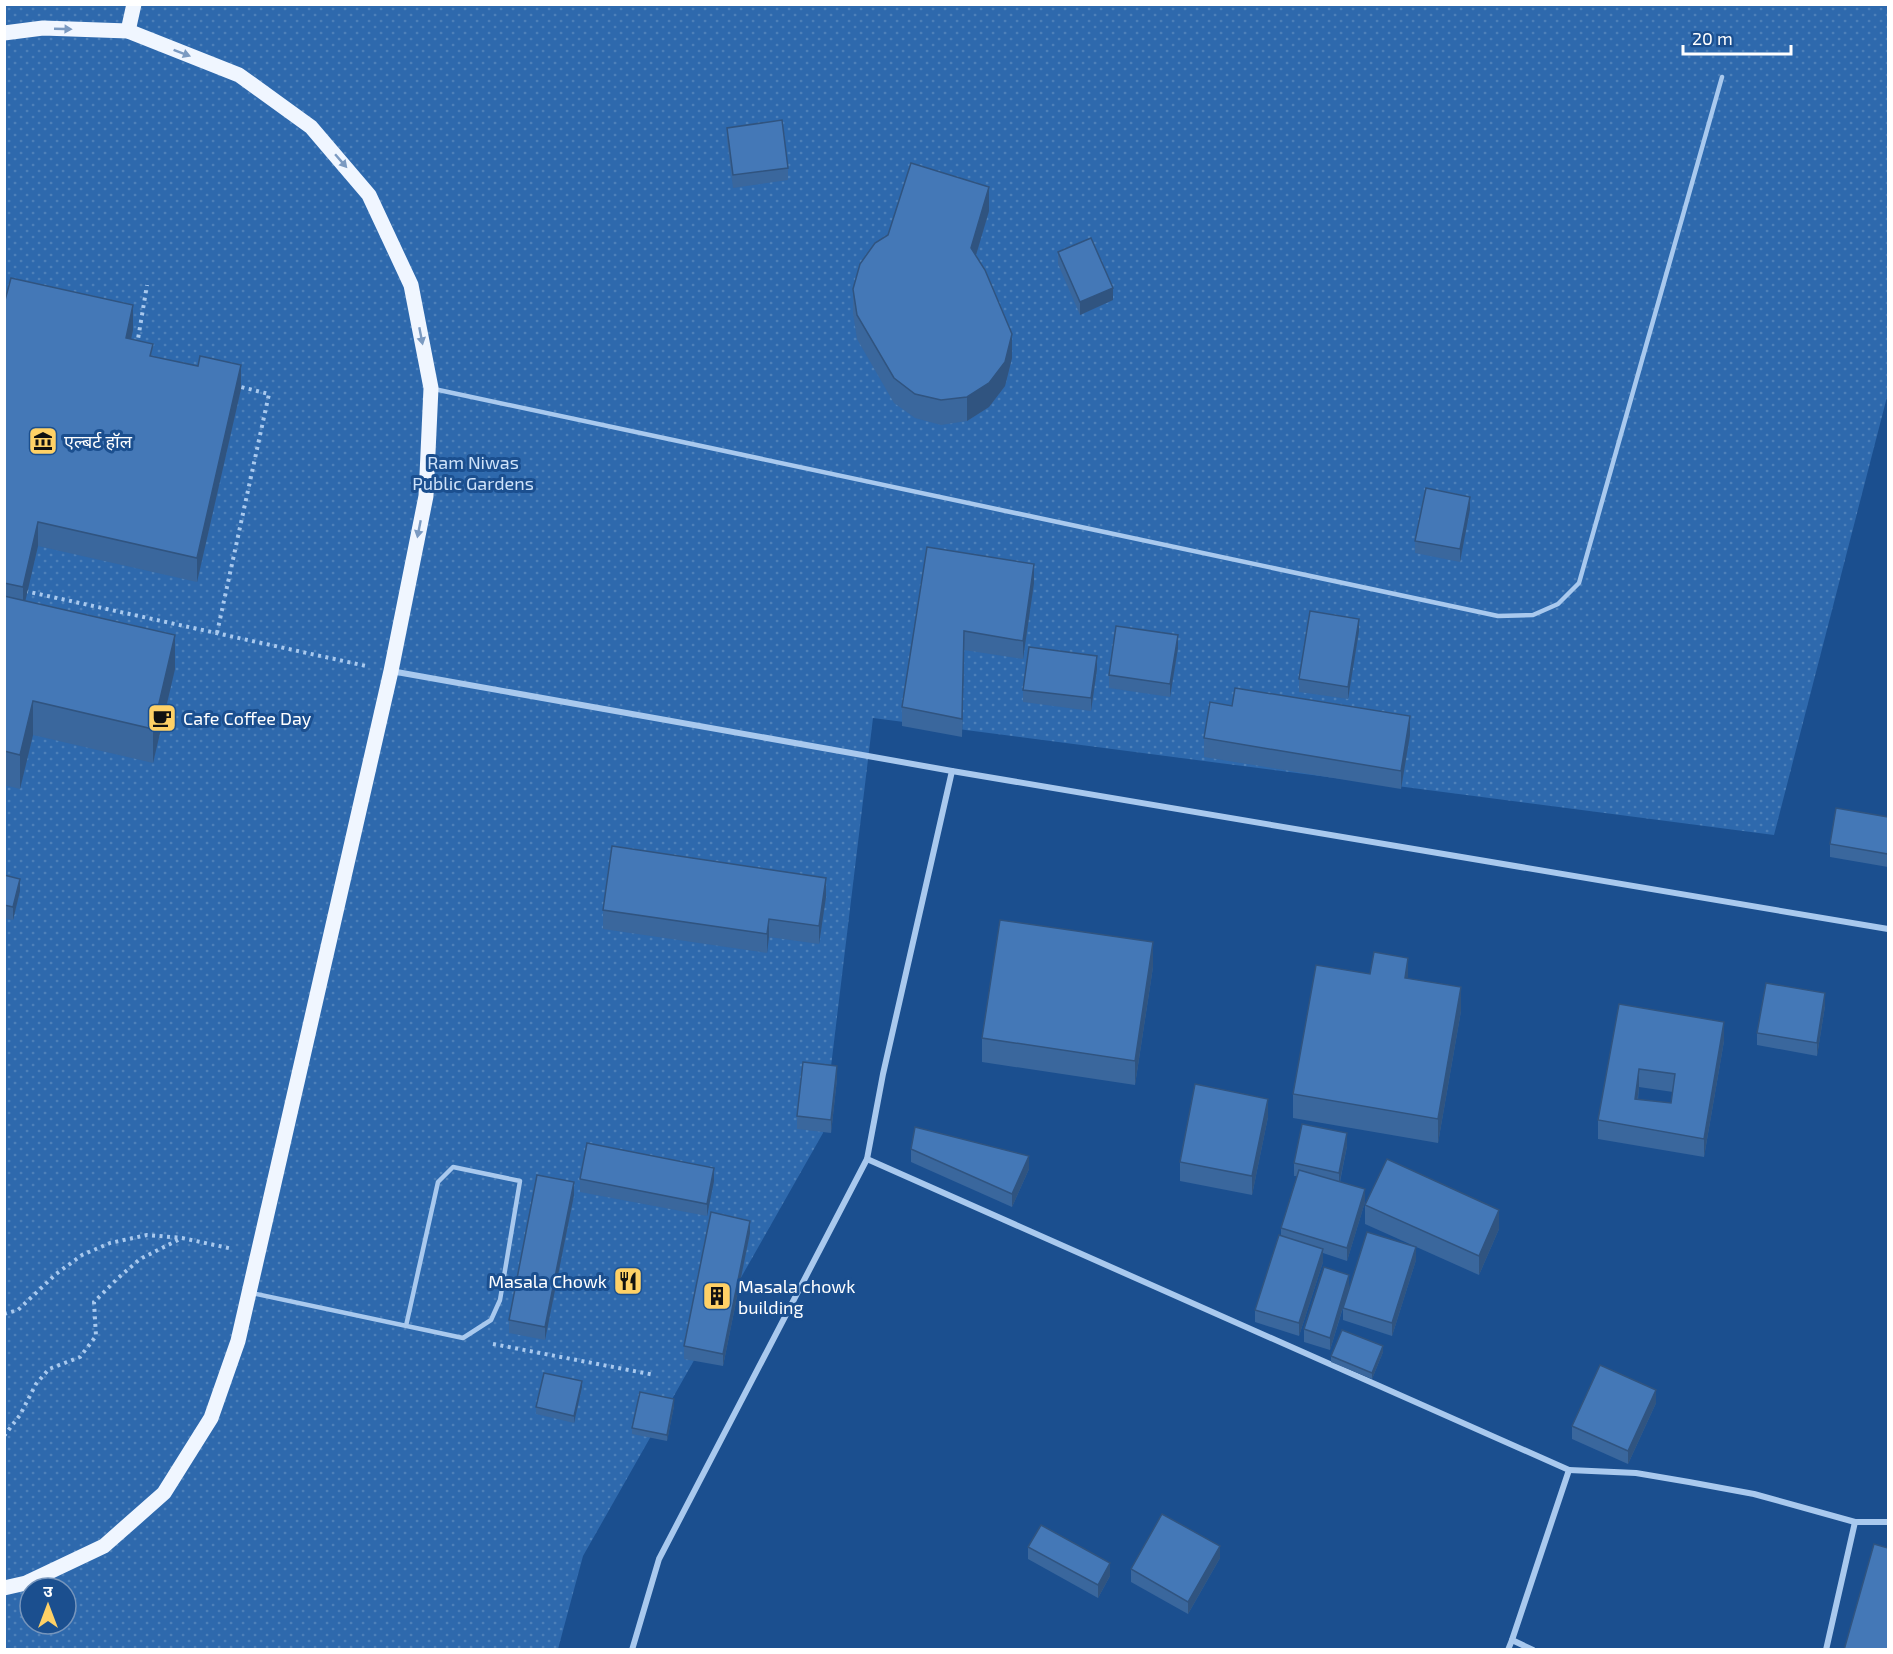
<svg xmlns="http://www.w3.org/2000/svg" width="1893" height="1654" font-family="'Exo 2','Noto Sans Devanagari',sans-serif">
<style>
.park{fill:url(#park-dots);fill-rule:evenodd}
.lines{fill:none;stroke-linecap:round;stroke-linejoin:round}
.path{stroke:#a9c9ee;stroke-width:4;stroke-dasharray:3 4.5;stroke-linecap:butt}
.lane{stroke:#a9c9ee;stroke-width:4.5}
.street{stroke:#a9c9ee;stroke-width:6}
.primary{stroke:#f0f6ff;stroke-width:15}
.wall{fill:#3a679d;fill-rule:evenodd}
.shaded-wall{fill:#305480}
.building{fill:#4478b7;stroke:#305480;stroke-width:1.5;fill-rule:evenodd}
.oneway{fill:#7b9ac1}
.labels{text-anchor:middle;dominant-baseline:central;stroke-width:6;stroke-linejoin:round;paint-order:stroke}
.poi-label{font-size:18px;fill:#fff;stroke:#1b4f8f;text-anchor:start}
.park-label{font-size:18px;fill:#cfe3fa;stroke:#1b4f8f}
</style>
<defs>
<pattern id="park-dots" width="8" height="8" patternUnits="userSpaceOnUse" patternTransform="scale(1.5)"><rect width="8" height="8" fill="#2e69ad"/><path d="M2 2h.1M6 6h.1" fill="none" stroke="#4d80b9" stroke-width="1.8" stroke-linecap="round"/></pattern>
</defs>
<rect width="100%" height="100%" fill="#1b4f8f"/>
<path class="park" d="M5,5H1888V393L1774,835L873,718L823,1133L583,1556L558,1649L5,1650ZM30,1588H66V1624H30Z"/>
<g class="lines">
<g class="path">
<path d="M137,345L147,285"/>
<path d="M25,591L366,666"/>
<path d="M217,633L269,394L237,386"/>
<path d="M4,1314L18,1310L56,1274L82,1255L110,1243L147,1235L182,1238L233,1249"/>
<path d="M493,1344L655,1375"/>
<path d="M4,1436L20,1415L36,1384L49,1369L80,1357L96,1336L94,1302L117,1279L140,1259L182,1238"/>
</g>
<g class="lane">
<path d="M434,389L1498,616L1533,615L1558,604L1579,583L1722,77"/>
<path d="M252,1293L463,1338L491,1320L500,1300L520,1181L453,1167L438,1182L406,1326"/>
</g>
<g class="street">
<path d="M391,671L952,771L1888,929"/>
<path d="M867,1159L1569,1470L1512,1640L1533,1650"/>
<path d="M1569,1470L1636,1473L1689,1482L1754,1494L1855,1522H1888"/>
<path d="M632,1650L659,1559L867,1159L883,1074L952,771"/>
<path d="M1508,1650L1512,1640"/>
<path d="M1826,1650L1855,1522"/>
</g>
<g class="primary">
<path d="M128,31L134,4"/>
<path d="M4,33L43,28L128,31L239,75L311,127L369,195L411,285L431,388L426,496L391,671L238,1341L211,1418L164,1493L104,1546L26,1583L4,1588"/>
</g>
</g>
<g class="wall">
<path d="M727,128L788,168V180L733,188L727,141Z"/>
<path d="M989,211L976,255L1012,358L1005,386L989,407L967,421L941,425L915,418L894,403L857,339L853,313V289Z"/>
<path d="M1058,252L1113,300L1080,315L1058,264Z"/>
<path d="M4,304L133,330L131,339L153,356L241,389L197,582L38,546L25,600L175,669L153,763L33,735L20,789L4,785Z"/>
<path d="M1470,509L1460,562L1415,553V541Z"/>
<path d="M927,547L1034,583L1023,659L964,650L962,737L902,726V707Z"/>
<path d="M1359,631L1348,699L1299,692V679Z"/>
<path d="M1178,648L1170,697L1109,688V675Z"/>
<path d="M1097,669L1091,711L1023,702V690Z"/>
<path d="M1410,735L1401,789L1204,757V738Z"/>
<path d="M1888,817V867L1830,857V844Z"/>
<path d="M4,875L20,891L13,920L4,918Z"/>
<path d="M826,897L819,944L769,937L767,953L603,929V910Z"/>
<path d="M1153,967L1135,1085L982,1062V1038Z"/>
<path d="M1370,974L1408,978L1461,1011L1438,1143L1293,1118V1094Z"/>
<path d="M1619,1004L1724,1041L1704,1157L1598,1139V1120ZM1639,1087L1673,1092L1671,1103L1638,1100Z"/>
<path d="M1825,1006L1817,1056L1757,1045V1033Z"/>
<path d="M837,1079L831,1133L797,1129V1116Z"/>
<path d="M1268,1117L1252,1195L1180,1181V1162Z"/>
<path d="M1347,1146L1340,1182L1365,1202L1347,1261L1323,1253V1262L1299,1336L1255,1322V1310L1281,1236V1228L1297,1176H1294V1163Z"/>
<path d="M911,1149L1029,1169L1012,1207L911,1162Z"/>
<path d="M580,1179L714,1181L707,1216L580,1192Z"/>
<path d="M574,1195L545,1340L509,1333V1320Z"/>
<path d="M1365,1205L1499,1229L1479,1275L1365,1224Z"/>
<path d="M750,1233L723,1366L684,1359V1346Z"/>
<path d="M1416,1260L1392,1336L1343,1320V1308L1330,1350L1304,1342V1329L1349,1287Z"/>
<path d="M1383,1352L1372,1379L1331,1362V1356Z"/>
<path d="M582,1387L574,1423L536,1414V1407Z"/>
<path d="M1656,1403L1628,1464L1572,1439V1426Z"/>
<path d="M674,1406L667,1441L632,1434V1428Z"/>
<path d="M1028,1547L1110,1576L1098,1598L1028,1559Z"/>
<path d="M1220,1558L1188,1614L1131,1582V1569Z"/>
</g>
<g class="shaded-wall">
<path d="M989,187V211L971,272V248Z"/>
<path d="M1113,288V300L1080,315V302Z"/>
<path d="M133,305V330L126,362V338Z"/>
<path d="M1012,334V358L1005,386L989,407L967,421V397Z"/>
<path d="M241,365V389L197,582V558Z"/>
<path d="M1470,497V509L1460,562V549Z"/>
<path d="M38,522V546L23,611V587Z"/>
<path d="M1034,564V583L1023,659V641Z"/>
<path d="M1359,619V631L1348,699V687Z"/>
<path d="M964,631V650L962,737V719Z"/>
<path d="M175,635V669L153,763V729Z"/>
<path d="M1178,635V648L1170,697V684Z"/>
<path d="M1097,656V669L1091,711V698Z"/>
<path d="M33,701V735L20,789V755Z"/>
<path d="M1410,716V735L1401,789V771Z"/>
<path d="M826,878V897L819,944V926Z"/>
<path d="M20,879V891L13,920V907Z"/>
<path d="M769,919V937L767,953V934Z"/>
<path d="M1153,942V967L1135,1085V1061Z"/>
<path d="M1408,958V982L1405,978Z"/>
<path d="M1461,987V1011L1438,1143V1119Z"/>
<path d="M1825,993V1006L1817,1056V1043Z"/>
<path d="M1724,1022V1041L1704,1157V1139Z"/>
<path d="M837,1066V1079L831,1133V1120Z"/>
<path d="M1639,1069V1087L1635,1118V1099Z"/>
<path d="M1268,1099V1117L1252,1195V1176Z"/>
<path d="M1347,1133V1146L1339,1185V1173Z"/>
<path d="M1029,1156V1169L1012,1207V1194Z"/>
<path d="M714,1168V1181L707,1216V1204Z"/>
<path d="M574,1182V1195L545,1340V1327Z"/>
<path d="M1365,1189V1202L1347,1261V1248Z"/>
<path d="M1499,1210V1229L1479,1275V1256Z"/>
<path d="M750,1221V1233L723,1366V1354Z"/>
<path d="M1416,1247V1260L1392,1336V1323Z"/>
<path d="M1323,1249V1262L1299,1336V1323Z"/>
<path d="M1349,1275V1287L1330,1350V1338Z"/>
<path d="M1383,1346V1352L1372,1379V1373Z"/>
<path d="M582,1381V1387L574,1423V1416Z"/>
<path d="M1656,1390V1403L1628,1464V1451Z"/>
<path d="M674,1399V1406L667,1441V1435Z"/>
<path d="M1220,1546V1558L1188,1614V1602Z"/>
<path d="M1110,1563V1576L1098,1598V1585Z"/>
</g>
<g class="building">
<path d="M782,120L788,168L733,175L727,128Z"/>
<path d="M911,163L989,187L971,248L985,270L1012,334L1005,362L989,383L967,397L941,400L915,394L894,378L857,315L853,289L860,264L875,243L888,235Z"/>
<path d="M1091,238L1113,288L1080,302L1058,252Z"/>
<path d="M11,278L133,305L126,338L153,344L150,356L198,366L200,356L241,365L197,558L38,522L23,587L4,583V304Z"/>
<path d="M1426,488L1470,497L1460,549L1415,541Z"/>
<path d="M927,547L1034,564L1023,641L964,631L962,719L902,707Z"/>
<path d="M4,596L175,635L153,729L33,701L20,755L4,751Z"/>
<path d="M1310,611L1359,619L1348,687L1299,679Z"/>
<path d="M1116,626L1178,635L1170,684L1109,675Z"/>
<path d="M1029,647L1097,656L1091,698L1023,690Z"/>
<path d="M1235,688L1410,716L1401,771L1204,738L1210,702L1232,706Z"/>
<path d="M1836,808L1888,817V854L1830,844Z"/>
<path d="M612,846L826,878L819,926L769,919L767,934L603,910Z"/>
<path d="M4,875L20,879L13,907L4,905Z"/>
<path d="M1000,920L1153,942L1135,1061L982,1038Z"/>
<path d="M1374,952L1408,958L1405,978L1461,987L1438,1119L1293,1094L1316,965L1370,974Z"/>
<path d="M1766,983L1825,993L1817,1043L1757,1033Z"/>
<path d="M1619,1004L1724,1022L1704,1139L1598,1120ZM1639,1069L1675,1074L1671,1103L1635,1099Z"/>
<path d="M803,1062L837,1066L831,1120L797,1116Z"/>
<path d="M1195,1084L1268,1099L1252,1176L1180,1162Z"/>
<path d="M1302,1124L1347,1133L1339,1173L1294,1163Z"/>
<path d="M915,1127L1029,1156L1012,1194L911,1149Z"/>
<path d="M587,1143L714,1168L707,1204L580,1179Z"/>
<path d="M1387,1159L1499,1210L1479,1256L1365,1205Z"/>
<path d="M1299,1170L1365,1189L1347,1248L1281,1228Z"/>
<path d="M537,1175L574,1182L545,1327L509,1320Z"/>
<path d="M711,1212L750,1221L723,1354L684,1346Z"/>
<path d="M1367,1232L1416,1247L1392,1323L1343,1308Z"/>
<path d="M1279,1235L1323,1249L1299,1323L1255,1310Z"/>
<path d="M1324,1267L1349,1275L1330,1338L1304,1329Z"/>
<path d="M1342,1330L1383,1346L1372,1373L1331,1356Z"/>
<path d="M1600,1365L1656,1390L1628,1451L1572,1426Z"/>
<path d="M544,1373L582,1381L574,1416L536,1407Z"/>
<path d="M640,1392L674,1399L667,1435L632,1428Z"/>
<path d="M1162,1514L1220,1546L1188,1602L1131,1569Z"/>
<path d="M1041,1525L1110,1563L1098,1585L1028,1547Z"/>
<path d="M1874,1544L1888,1548V1650H1844Z"/>
</g>
<defs><path id="oneway-solid" d="M-6-.8H1V-3.2L6.5 0L1 3.2V.8H-6Z" transform="scale(1.5)"/></defs>
<g class="oneway">
<use href="#oneway-solid" transform="translate(63 29) rotate(2)"/>
<use href="#oneway-solid" transform="translate(182 53) rotate(21)"/>
<use href="#oneway-solid" transform="translate(341 161) rotate(49)"/>
<use href="#oneway-solid" transform="translate(421 336) rotate(79)"/>
<use href="#oneway-solid" transform="translate(419 529) rotate(101)"/>
</g>
<defs>
<g id="museum-square" transform="scale(1.5)"><rect x="-9" y="-9" width="18" height="18" rx="4" fill="#ffd166" stroke="#1b4f8f"/><path d="M0-6L6-3V-2H-6V-3ZM-5-1h2V3h-2ZM-1-1h2V3h-2ZM3-1h2V3H3ZM-6 4H6V6H-6Z" fill="#111"/></g>
<g id="cafe-square" transform="scale(1.5)"><rect x="-9" y="-9" width="18" height="18" rx="4" fill="#ffd166" stroke="#1b4f8f"/><path d="M-5.5-4.5H6V0H3Q3 3.5 0 3.5H-2.5Q-5.5 3.5-5.5 0ZM3-3.2v2h1.7v-2ZM-6 4.5H4V6H-6Z" fill="#111"/></g>
<g id="restaurant-square" transform="scale(1.5)"><rect x="-9" y="-9" width="18" height="18" rx="4" fill="#ffd166" stroke="#1b4f8f"/><path d="M-5-6h1v4h1v-4h1v4h1v-4h1v5L-1.5 .5V6h-2V.5L-5-1ZM5-6V6H3V1.5H1.5Q1.5-4 5-6Z" fill="#111"/></g>
<g id="building-square" transform="scale(1.5)"><rect x="-9" y="-9" width="18" height="18" rx="4" fill="#ffd166" stroke="#1b4f8f"/><path d="M-4-6H4V6H1V3H-1V6H-4ZM-2.5-4.3h1.7v1.8h-1.7ZM.8-4.3h1.7v1.8H.8ZM-2.5-1h1.7V.8h-1.7ZM.8-1h1.7V.8H.8Z" fill="#111"/></g>
</defs>
<g fill-rule="evenodd">
<use href="#museum-square" x="43" y="441"/>
<use href="#cafe-square" x="162" y="718"/>
<use href="#restaurant-square" x="628" y="1281"/>
<use href="#building-square" x="717" y="1296"/>
</g>
<g class="labels">
<g class="poi-label">
<text x="64" y="441">एल्बर्ट हॉल</text>
<text x="183" y="718">Cafe Coffee Day</text>
<text x="607" y="1281" text-anchor="end">Masala Chowk</text>
<text x="738" y="1286">Masala chowk<tspan x="738" dy="21">building</tspan></text>
</g>
<g class="park-label">
<text x="473" y="462">Ram Niwas<tspan x="473" dy="21">Public Gardens</tspan></text>
</g>
</g>
<rect width="1893" height="1654" fill="none" stroke="#ffffff" stroke-width="12"/>
<g transform="translate(48 1606)"><circle r="28" fill="#1b4f8f" stroke="#7695bc" stroke-width="1.5"/>
<path d="M0-4.5L10 22L0 15L-10 22Z" fill="#ffd166"/>
<text y="-9" font-size="16" font-weight="bold" text-anchor="middle" fill="#ffffff">उ</text>
</g>
<path d="M1683 45v9h108v-9" fill="none" stroke="#ffffff" stroke-width="3"/>
<text x="1692" y="45" font-size="18" fill="#ffffff" stroke="#1b4f8f" stroke-width="4.5" paint-order="stroke">20 m</text>
</svg>
